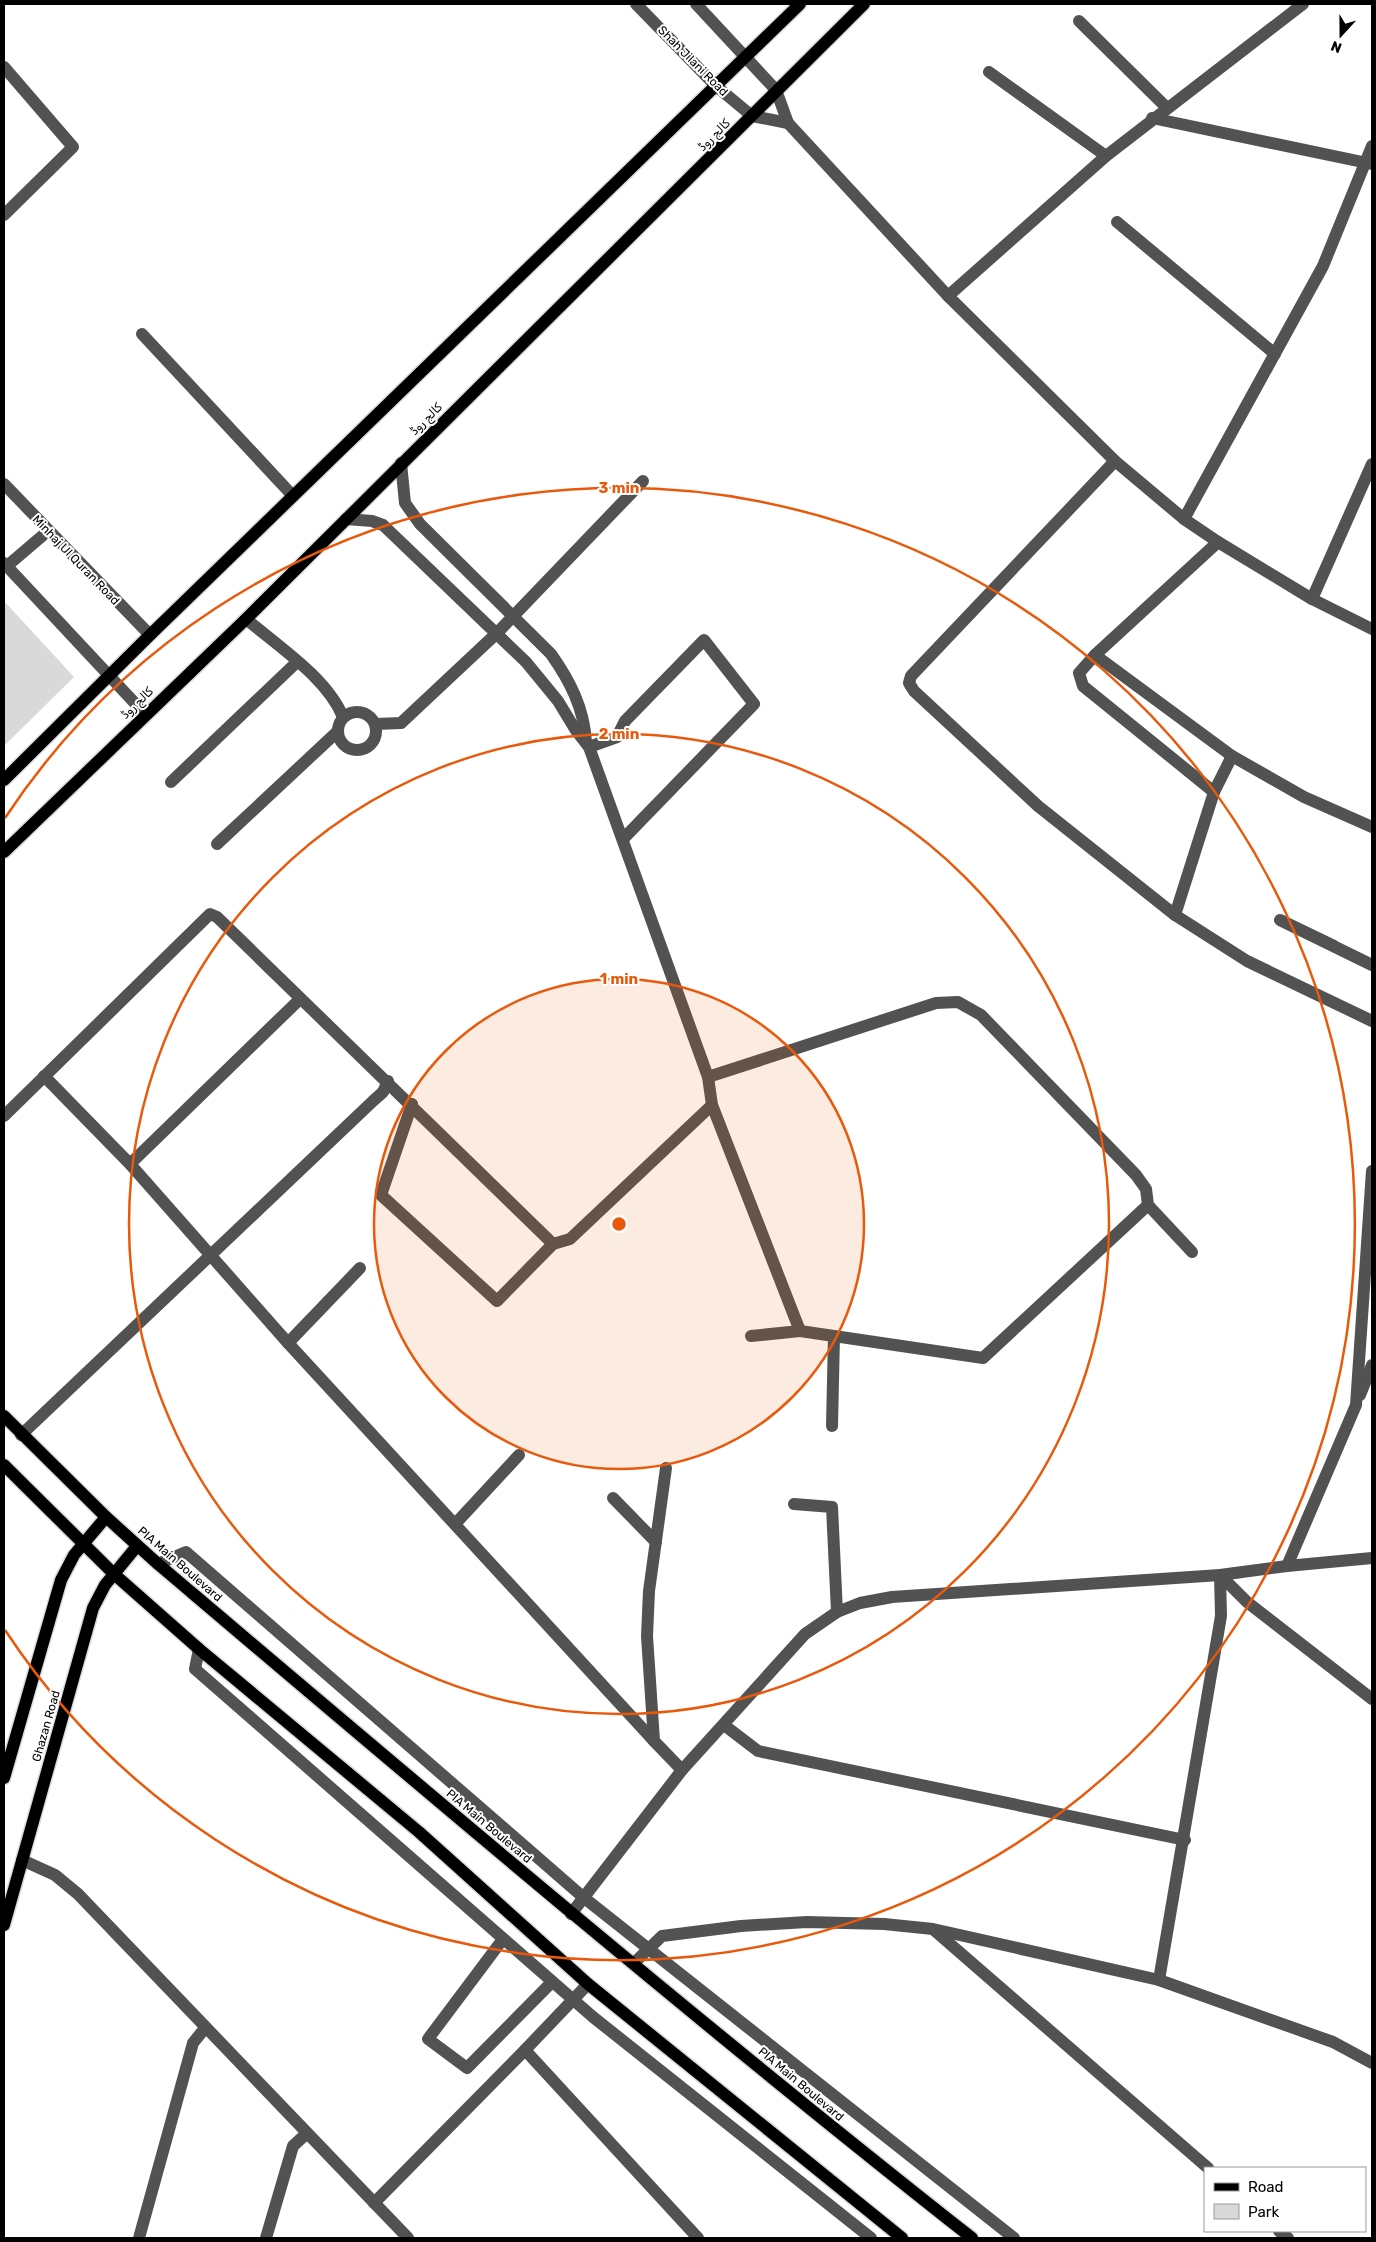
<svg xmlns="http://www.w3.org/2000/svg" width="1376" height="2242" font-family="Rubik,Vazirmatn,sans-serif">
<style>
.green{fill:#d9d9d9}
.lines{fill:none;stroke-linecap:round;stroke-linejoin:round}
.major-casing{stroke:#dbdbdb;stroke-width:15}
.minor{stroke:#525252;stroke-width:12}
.major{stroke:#000;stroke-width:12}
.ring{fill:none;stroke:#e8590c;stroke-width:2.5}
.labels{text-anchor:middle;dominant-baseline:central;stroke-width:4;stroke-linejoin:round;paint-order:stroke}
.street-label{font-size:12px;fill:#000;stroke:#fff}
.centre{fill:#e8590c;stroke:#fff;stroke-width:2.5}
.ring-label{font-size:15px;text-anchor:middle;font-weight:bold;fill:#e8590c;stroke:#fff;stroke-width:4;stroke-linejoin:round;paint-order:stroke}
</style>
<rect width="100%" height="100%" fill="#fff"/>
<path class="green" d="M4,601L74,677L4,746Z"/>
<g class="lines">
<g class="major-casing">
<g id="major">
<path d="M4,780L150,635L800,4"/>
<path d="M4,852L246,619L864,4"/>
<path d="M4,1416L106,1517L158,1564C427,1792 695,2020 972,2238"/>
<path d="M4,1465L114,1574L199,1649L419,1832L588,1984L902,2238"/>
<path d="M4,1778L61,1580L74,1555L106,1517"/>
<path d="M4,1925L93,1608L105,1585L137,1546"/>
</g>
</g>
<g class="minor">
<path d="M636,4L716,86L752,116L788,123"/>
<path d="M696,4L776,90L788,123L948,296L1115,461L1184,519L1218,542L1312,599L1372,629"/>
<path d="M1079,21L1166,107"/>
<path d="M4,67L73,147L4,215"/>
<path d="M989,72L1106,156"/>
<path d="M1152,118L1372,164"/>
<path d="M1117,222L1275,354"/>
<path d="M948,296L1106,156L1303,4"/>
<path d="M142,334L293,496"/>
<path d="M1115,461L911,676L909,683L914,691L1038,806L1175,915"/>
<path d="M401,463L405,503L420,524L551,654C570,681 584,708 586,742"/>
<path d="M4,484L150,635"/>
<path d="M346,519L372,521L383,525L526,662L558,701L575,729L589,747L708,1077L712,1105L800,1331L751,1336"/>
<path d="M1184,519L1323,266L1372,146"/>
<path d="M4,563L145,714"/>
<path d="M7,566L48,531"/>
<path d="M1312,599L1372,464"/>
<path d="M246,619C278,646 327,678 343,717"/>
<path d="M1095,655L1232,756L1304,797L1372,827"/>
<circle cx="357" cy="731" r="19"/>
<path d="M376,724L401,723L497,633L643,481"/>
<path d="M589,747L617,737L625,721L704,640L754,704L623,839"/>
<path d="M1232,756L1214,792L1175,915L1247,961L1372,1021"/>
<path d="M171,782L297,662"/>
<path d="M1214,792L1083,686L1079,673L1095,655L1218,542"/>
<path d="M217,844L337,732"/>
<path d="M1334,946L1280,920L1372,965"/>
<path d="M44,1076L130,1164L288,1343L654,1741"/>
<path d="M708,1077L936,1003L958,1002L981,1015L1136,1175L1146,1189L1148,1205L1192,1252"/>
<path d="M412,1104L381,1195L497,1301L553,1244L570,1239L712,1105"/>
<path d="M4,1116L210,914L217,917L553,1244"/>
<path d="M130,1164L300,999"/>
<path d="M800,1331L983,1358L1148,1205"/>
<path d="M288,1343L360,1268"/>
<path d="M1360,1395L1372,1365"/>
<path d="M832,1426L834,1336"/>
<path d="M21,1435L373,1101L383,1092L388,1081"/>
<path d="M666,1468L649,1591L647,1636L654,1741L682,1770"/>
<path d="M613,1498L656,1542"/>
<path d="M794,1504L832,1507L837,1612"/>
<path d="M456,1523L519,1455"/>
<path d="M158,1564L186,1552L583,1897L1014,2238"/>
<path d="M1287,1566L1356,1405L1372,1171"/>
<path d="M1220,1575L1247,1602L1372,1699"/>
<path d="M199,1649L195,1669L593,2017L871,2238"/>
<path d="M724,1725L758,1751L1185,1840"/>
<path d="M22,1860L55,1875L78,1894L408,2238"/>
<path d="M571,1914L682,1770L805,1634L837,1612L860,1603L892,1597L1220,1575L1287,1566L1372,1558"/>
<path d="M934,1930L1208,2168"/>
<path d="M503,1939L428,2039L467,2068L552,1982"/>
<path d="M634,1963L662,1936L741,1926L807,1922L884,1924L933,1929L1159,1980L1333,2042L1372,2063"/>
<path d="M1159,1980L1221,1616L1220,1575"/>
<path d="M588,1984L525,2050L698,2238"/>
<path d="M374,2203L525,2050"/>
<path d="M1279,2231L1288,2238"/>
<path d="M139,2238L193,2043L205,2028"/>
<path d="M266,2238L293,2146L306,2134"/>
</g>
<use href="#major" class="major"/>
</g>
<circle cx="619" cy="1224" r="245" fill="#e8590c" fill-opacity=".12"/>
<g class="ring">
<circle cx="619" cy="1224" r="245"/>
<circle cx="619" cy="1224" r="490"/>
<path d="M5 818A736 736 0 1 1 5 1630"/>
</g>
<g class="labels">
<g class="street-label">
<text transform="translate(693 61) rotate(45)">Shah Jilani Road</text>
<text transform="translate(714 135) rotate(-45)">کالج روڈ</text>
<text transform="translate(426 419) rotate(-45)">کالج روڈ</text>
<text transform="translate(76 560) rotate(46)">Minhaj Ul Quran Road</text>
<text transform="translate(137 703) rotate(-44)">کالج روڈ</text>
<text transform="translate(180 1564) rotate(41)">PIA Main Boulevard</text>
<text transform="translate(46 1726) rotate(-74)">Ghazan Road</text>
<text transform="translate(489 1826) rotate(40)">PIA Main Boulevard</text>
<text transform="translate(801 2084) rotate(40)">PIA Main Boulevard</text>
</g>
</g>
<circle cx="619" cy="1224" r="8" class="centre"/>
<g class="ring-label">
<text x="619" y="493">3 min</text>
<text x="619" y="739">2 min</text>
<text x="619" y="984">1 min</text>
</g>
<rect width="1376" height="2242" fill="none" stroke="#000000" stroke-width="10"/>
<rect x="1204" y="2167" width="162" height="65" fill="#ffffff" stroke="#999999"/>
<rect x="1214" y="2183" width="25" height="8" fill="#000000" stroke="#999999"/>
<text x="1248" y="2192" font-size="15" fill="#000000">Road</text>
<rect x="1214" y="2204" width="25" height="15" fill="#d9d9d9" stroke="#999999"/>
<text x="1248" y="2217" font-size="15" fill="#000000">Park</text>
<g transform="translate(1341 35) rotate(201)" stroke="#ffffff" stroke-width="4" paint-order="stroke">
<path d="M0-4L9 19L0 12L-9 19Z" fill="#000000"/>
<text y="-8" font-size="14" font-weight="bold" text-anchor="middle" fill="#000000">N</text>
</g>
</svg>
